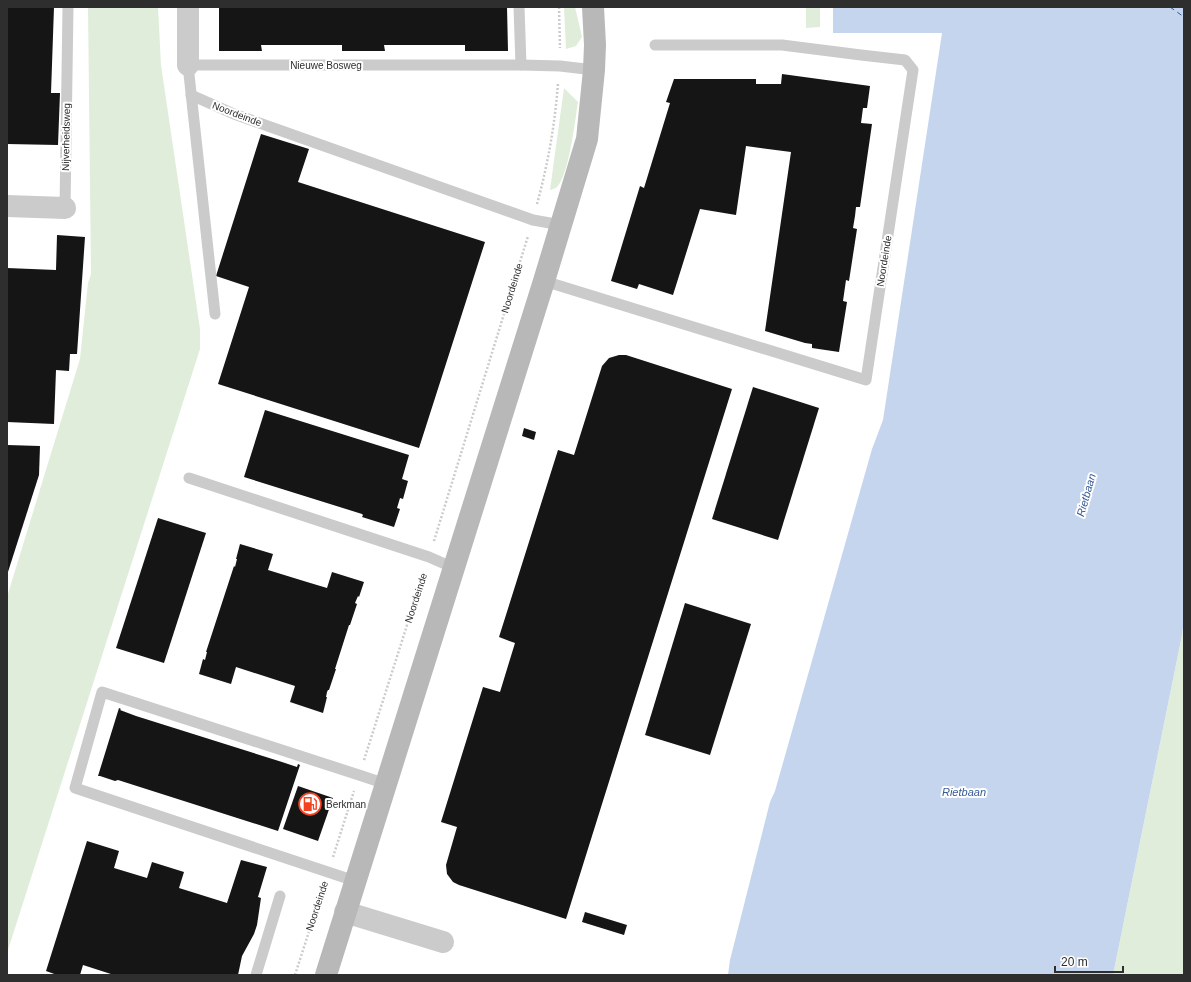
<svg xmlns="http://www.w3.org/2000/svg" width="1191" height="982" font-family="Arial,sans-serif">
<style>
.green{fill:#e0edda}
.water{fill:#c5d5ee}
.lines{fill:none;stroke-linecap:round;stroke-linejoin:round}
.ferry{stroke:#355b97;stroke-width:1;stroke-dasharray:5 4;stroke-linecap:butt}
.building{fill:#151515}
.path{stroke:#cbcbcb;stroke-width:2.5;stroke-dasharray:2 2;stroke-linecap:butt}
.service{stroke:#cbcbcb;stroke-width:11}
.minor{stroke:#cbcbcb;stroke-width:22}
.secondary{stroke:#b8b8b8;stroke-width:22}
.labels{text-anchor:middle;dominant-baseline:central;stroke-width:4;stroke-linejoin:round;paint-order:stroke}
.street-label{font-size:10px;fill:#2e2e2e;stroke:#fff}
.poi-label{font-size:10px;fill:#2e2e2e;stroke:#fff;text-anchor:start}
.water-label{font-size:11px;font-style:italic;fill:#355b97;stroke:#fff}
</style>
<rect width="100%" height="100%" fill="#fff"/>
<g class="green">
<path d="M88,7H158L161,65L200,329V349L7,953V597L80,359L88,283L91,274Z"/>
<path d="M564,7H575L582,37L576,46L566,49Z"/>
<path d="M806,7H820V27L806,28Z"/>
<path d="M564,88L578,102C575,120 569,177 556,188C554,189 552,189 550,190Z"/>
<path d="M1184,619V975H1113L1182,635Z"/>
</g>
<path class="water" d="M833,7H1184V619L1182,635L1113,975H728L730,960L770,802L775,791L872,449L883,420L942,33H833Z"/>
<g class="lines">
<path class="ferry" d="M1170,7L1184,17"/>
</g>
<g class="building">
<path d="M7,7H54L51,93H60L58,145L7,144Z"/>
<path d="M219,7H507L508,51H465V45H384L385,51H342V45H261L262,51H219Z"/>
<path d="M782,74L870,86L867,108H863L861,123L872,124L860,207H856L855,216L853,228L857,229L849,281L846,280L843,301L847,302L839,352L812,348V344L805,343L765,331L791,152L746,146L736,215L700,209L673,295L639,284L637,289L611,281L640,186L644,188L670,103L666,102L674,79H756V84H781Z"/>
<path d="M261,134L309,149L298,182L485,242L419,448L218,384L249,287L216,276Z"/>
<path d="M57,235L85,237L77,354H70L69,371L56,370L54,424L7,422V268L56,270Z"/>
<path d="M619,355H626L732,389L566,919L459,885L453,882L447,874L446,865L457,827L441,822L483,687L500,692L515,643L499,637L558,450L574,455L602,366L609,358Z"/>
<path d="M753,387L819,408L778,540L712,519Z"/>
<path d="M265,410L409,455L402,479L408,481L403,499L400,498L397,508L400,509L394,527L362,517L363,515L362,514L244,477Z"/>
<path d="M524,428L536,432L534,440L522,436Z"/>
<path d="M7,445L40,446L39,475L7,575Z"/>
<path d="M158,518L206,533L164,663L116,648Z"/>
<path d="M240,544L273,554L268,570L307,582L327,588L332,572L364,582L359,597L358,596L355,603L357,604L350,625H349L335,669H336L329,690H328L327,692L326,697H327L323,713L290,702L295,686L236,667L231,684L199,674L203,659L205,660L207,652H206L234,566L235,567L237,559H236Z"/>
<path d="M685,603L751,624L710,755L645,735Z"/>
<path d="M119,708L121,709L120,710L136,716L282,762L297,767L298,764L300,765L278,831L118,780L115,781L100,776H98Z"/>
<path d="M298,786L333,798L318,841L283,829Z"/>
<path d="M87,841L119,851L114,868L147,878L152,862L184,872L179,888L227,903L241,860L267,867L258,897L261,898L257,925L254,934L242,956L238,975H114L83,965L80,975H57L46,971Z"/>
<path d="M585,912L627,925L624,935L582,922Z"/>
</g>
<g class="lines">
<g class="path">
<path d="M559,7L560,48"/>
<path d="M537,204C548,164 555,124 558,83"/>
<path d="M434,541L528,236"/>
<path d="M364,760L424,572"/>
<path d="M333,857L354,791"/>
<path d="M295,975L323,888"/>
</g>
<g class="service">
<path d="M519,7L521,65"/>
<path d="M191,95L234,114L533,220L561,225"/>
<path d="M65,208L68,7"/>
<path d="M544,281L866,380L913,70L905,60L861,55L782,45H655"/>
<path d="M215,314L188,65H521L560,66L594,70"/>
<path d="M189,478L429,557L454,568"/>
<path d="M355,881L75,788L102,692L359,775L386,784"/>
<path d="M256,975L280,896"/>
</g>
<g class="minor">
<path d="M188,7V65"/>
<path d="M7,206L65,208"/>
<path d="M345,912L443,942"/>
</g>
<path class="secondary" d="M326,975L544,281L587,139L594,70L595,45L593,7"/>
</g>
<defs>
<g id="fuel-ring" transform="scale(1.15)"><circle r="9.5" fill="#fff" stroke="#f44221" stroke-width="1.5"/><path d="M-5.5-6h7V0h2V4h1.3V-2.5L3-4.5l.8-.8L6-3V5H2.5V1h-1V6h-7ZM-4.2-4.7v3.2H.2V-4.7Z" fill="#f44221"/></g>
</defs>
<g fill-rule="evenodd">
<use href="#fuel-ring" x="310" y="804"/>
</g>
<g class="labels">
<g class="street-label">
<text x="326" y="65">Nieuwe Bosweg</text>
<text transform="translate(237 114) rotate(21)">Noordeinde</text>
<text transform="translate(66 137) rotate(-89)">Nijverheidsweg</text>
<text transform="translate(884 261) rotate(-81)">Noordeinde</text>
<text transform="translate(512 288) rotate(-73)">Noordeinde</text>
<text transform="translate(416 598) rotate(-72)">Noordeinde</text>
<text transform="translate(317 906) rotate(-72)">Noordeinde</text>
</g>
<g class="poi-label">
<text x="326" y="804">Berkman</text>
</g>
<g class="water-label">
<text transform="translate(1086 495) rotate(-74)">Rietbaan</text>
<text x="964" y="792">Rietbaan</text>
</g>
</g>
<rect width="1191" height="982" fill="none" stroke="#2e2e2e" stroke-width="16"/>
<path d="M1055 966v6h68v-6" fill="none" stroke="#2e2e2e" stroke-width="2"/>
<text x="1061" y="966" font-size="12" fill="#2e2e2e" stroke="#ffffff" stroke-width="3" paint-order="stroke">20 m</text>
</svg>
